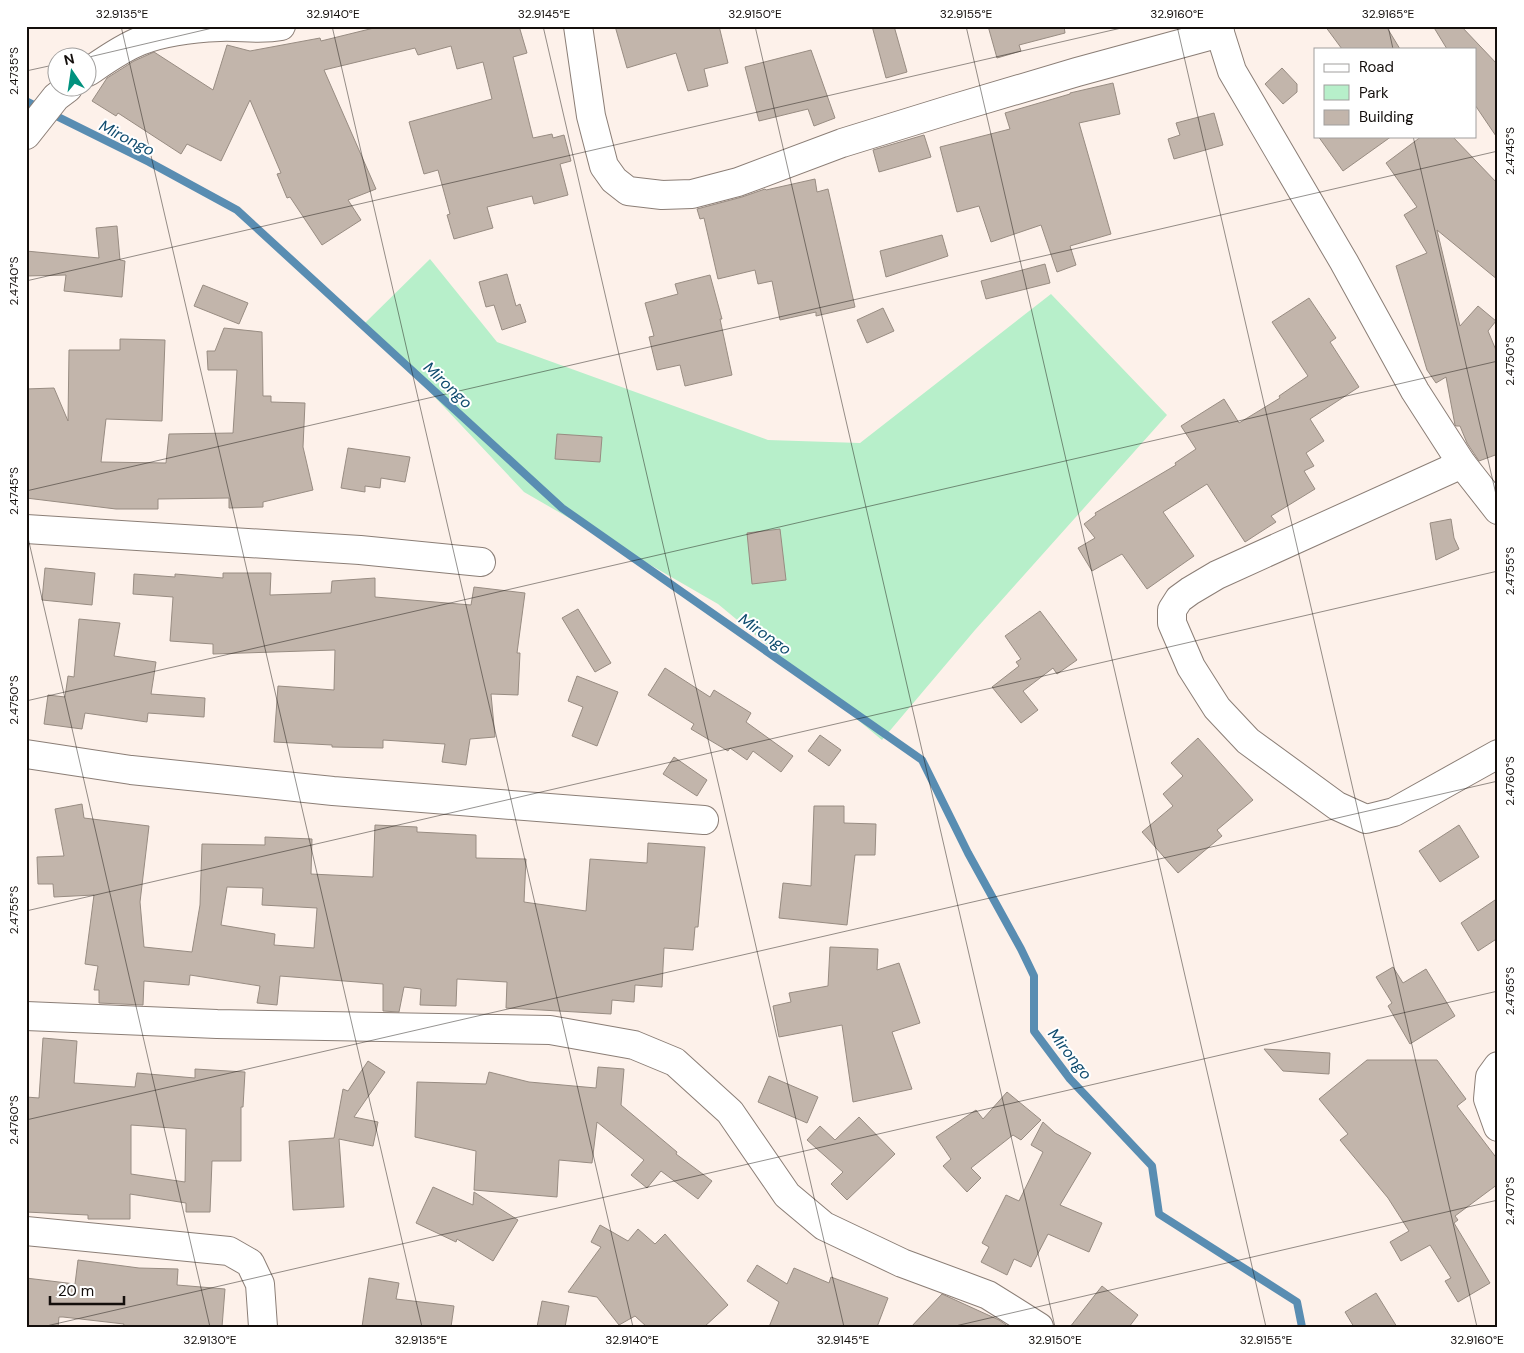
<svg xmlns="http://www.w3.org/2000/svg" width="1524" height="1353" font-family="'DM Sans',sans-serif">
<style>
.green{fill:#b7efca}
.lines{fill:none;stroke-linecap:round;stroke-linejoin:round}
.stream{stroke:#598db2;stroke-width:8}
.building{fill:#c2b5ab;stroke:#988c82;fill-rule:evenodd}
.minor-casing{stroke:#8b7e76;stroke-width:30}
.minor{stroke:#fff;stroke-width:28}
.ticks{fill:none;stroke:#140f0c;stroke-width:1;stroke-opacity:0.45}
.labels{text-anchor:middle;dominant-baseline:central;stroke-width:4;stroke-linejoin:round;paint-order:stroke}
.water-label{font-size:16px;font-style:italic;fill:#104c6f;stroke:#fff}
.neatline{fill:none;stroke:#140f0c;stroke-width:2}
.ticks-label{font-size:12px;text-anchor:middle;fill:#140f0c}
</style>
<rect width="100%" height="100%" fill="#fdf1ea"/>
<path class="green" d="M430,259L497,342L768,440L860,443L1051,294L1167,415L975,630L882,740L718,604L524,492L365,323Z"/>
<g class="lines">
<path class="stream" d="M26,101L149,162L237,210L562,508L922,760L968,853L1021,949L1034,976V1031L1070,1079L1152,1166L1159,1214L1297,1302L1302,1327"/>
</g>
<g class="building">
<path d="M382,26H519L527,53L513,57L533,138L552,134L553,138L564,135L571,161L560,164L568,195L534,204L532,196L487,207L493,228L454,239L447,215L450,214L438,170L424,174L409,122L492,99L483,62L457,69L451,46L418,55L415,48L324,70L376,189L348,200L361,220L322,245L290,197L287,198L277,174L281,173L250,100L221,161L187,144L181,154L118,113L116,116L92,101L107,78L134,61L154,52L213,90L227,45L250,51L320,38L321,41Z"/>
<path d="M615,26H719L728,63L704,69L708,86L688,91L676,53L627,68Z"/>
<path d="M872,26H894L907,72L886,78Z"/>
<path d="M988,26H1064L1065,33L1019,45L1021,51L997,58Z"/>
<path d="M1325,26H1386L1400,49H1342Z"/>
<path d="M1433,26H1461L1498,65V139L1475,105V49H1447Z"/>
<path d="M811,50L835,118L814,126L808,109L759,121L745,67Z"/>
<path d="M1282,68L1297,84V92L1283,104L1265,84Z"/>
<path d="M1113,83L1120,114L1079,123L1111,234L1070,246L1076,265L1057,272L1041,225L991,242L979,206L957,212L940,147L1010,129L1005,113L1070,94V93Z"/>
<path d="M1214,113L1223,145L1174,159L1168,139L1180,135L1176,123Z"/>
<path d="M924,135L931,157L879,172L873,150Z"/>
<path d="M1318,136H1392L1343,171Z"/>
<path d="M1422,136H1452L1498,184V280L1437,230L1460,326L1478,306L1496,321L1488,331L1498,355V454L1479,461L1467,443L1460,426H1456L1455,425L1446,377L1436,383L1427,370L1396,266L1427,253L1404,215L1417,207L1386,163Z"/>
<path d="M815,179L817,192L828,189L855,307L816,316V312L780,320L772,281L758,284L755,270L718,279L704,218L700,219L697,209L742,197L765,189L766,190Z"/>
<path d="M117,226L120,260L125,261L122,297L64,291L66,275L26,276V251L99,258L96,228Z"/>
<path d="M942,235L948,256L886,277L880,251Z"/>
<path d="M1045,264L1050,283L986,299L981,281Z"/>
<path d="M507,274L516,306L520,304L526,322L502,330L494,305L486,307L479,282Z"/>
<path d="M710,275L722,319H720L732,375L685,386L680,365L657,370L649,337L654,336L645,303L678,294L675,284Z"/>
<path d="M203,285L248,303L239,324L194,306Z"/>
<path d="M1309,298L1336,338L1330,342L1359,387L1310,419L1324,441L1306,453L1314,466L1304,471L1315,489L1271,516L1276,522L1245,542L1207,484L1163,512L1194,556L1147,589L1122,554L1092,571L1078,548L1095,538L1084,524L1096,515L1095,513L1176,465L1175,463L1196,449L1181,426L1224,399L1239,423L1280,398L1279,396L1308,376L1272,322Z"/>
<path d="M883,308L894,331L867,343L857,320Z"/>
<path d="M224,328L262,332L263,396H271V402L305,403L303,447L313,490L263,502V507L229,508V498L158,499V509H116L26,498V389L54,388L68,421L69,350H120V339L165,340L162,421L106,419L101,462L166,463L169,434L233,433L237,370H208L207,351H215Z"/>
<path d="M557,434L602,437L600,462L555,459Z"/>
<path d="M348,448L410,457L405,482L381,478L380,488L365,486V492L341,488Z"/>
<path d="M1451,519L1454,538L1459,549L1436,560L1430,523Z"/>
<path d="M780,529L786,580L752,584L747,533Z"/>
<path d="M45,568L95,573L92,605L42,600Z"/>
<path d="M223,573H271L270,595L331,593L332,581L375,578V597L471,605L474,587L525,593L517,653H520L518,695L491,694L495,737L470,739L466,765L442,762L445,744L383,740V748L332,747V745L274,742L278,686L334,690L335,650L213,654V644L170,641L173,597L133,594L134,574L175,577V574L223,578Z"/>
<path d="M578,609L611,663L595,672L562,618Z"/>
<path d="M1040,611L1077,660L1057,674L1053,668L1023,691L1038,710L1021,723L992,687L1019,666L1016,662L1021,659L1005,636Z"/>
<path d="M79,619L120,623L114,656L156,662L151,694L205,698L204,717L148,713L147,722L85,713L82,729L44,724L48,695L65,697L68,676L74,677Z"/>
<path d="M665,668L710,697L714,690L751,713L746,722L793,756L781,772L753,751L747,760L730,748L728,751L691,729L694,724L648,695Z"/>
<path d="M577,676L618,692L597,746L572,736L583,707L568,701Z"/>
<path d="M820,735L841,750L829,766L808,751Z"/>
<path d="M1198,738L1253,800L1217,830L1222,836L1178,873L1142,832L1173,806L1163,794L1183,776L1171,763Z"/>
<path d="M674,757L707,780L697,796L663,774Z"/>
<path d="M82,804L84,818L149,826L140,902L144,947L192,952L200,905L202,844L265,845V837L312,839L311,874L373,877L375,825L417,827V832L476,835V858L526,859L524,902L586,911L590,859L647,863L648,843L705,847L698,927H695L693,950L664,948L662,987L635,985L634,1002L612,1000L611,1014L506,1008L507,982L457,979L456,1006L420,1005L421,989L404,987L399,1012L383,1011V984L280,976L277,1005L257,1003L260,986L190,975L189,985L144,981L143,1005L99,1003V990H94L98,966L85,964L94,895L54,897L53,884H38L37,857L64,856L55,809ZM227,887L263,888L262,905L317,908L314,948L274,945L275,934L221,925Z"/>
<path d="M814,806H844V823L876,824L875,855H855L847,925L779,918L783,883L811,886Z"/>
<path d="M1459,825L1479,857L1440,882L1419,851Z"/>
<path d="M1498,898V938L1478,951L1461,923Z"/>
<path d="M830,947L878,949L877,970L899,963L920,1023L892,1032L912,1089L853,1102L842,1025L779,1037L773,1006L791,1002L789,993L828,986Z"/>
<path d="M1393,967L1403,983L1426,969L1455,1016L1410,1044L1388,1006L1392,1003L1376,977Z"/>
<path d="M43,1038L77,1041L74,1083L135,1087L137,1073L195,1078V1069L245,1072L243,1107H241V1161H212L210,1212H186V1203L130,1194V1219H88V1215L26,1212V1097L39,1098ZM131,1125L186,1129L185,1182L131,1174Z"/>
<path d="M1264,1049L1330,1053L1329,1074L1283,1071Z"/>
<path d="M1367,1060H1437L1466,1099L1457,1106L1498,1160V1184L1455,1216L1458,1220L1454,1223L1490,1283L1458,1302L1445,1281L1451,1278L1430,1245L1401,1261L1390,1242L1409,1231L1388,1198L1340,1140L1348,1134L1319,1099Z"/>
<path d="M368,1061L385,1072L354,1117L378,1122L373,1146L339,1139L344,1207L293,1210L289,1141L334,1138L343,1089L348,1091Z"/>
<path d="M598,1067L624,1069L621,1105L677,1152L676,1154L712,1181L698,1199L661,1171L647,1188L631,1175L644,1160L597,1122L592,1163L559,1160L557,1197L474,1190L476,1151L415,1137L417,1082L486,1084L489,1072L529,1082L596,1088Z"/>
<path d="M769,1076L818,1097L807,1123L758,1102Z"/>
<path d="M1007,1092L1041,1120L1021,1140L1013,1135L971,1168L981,1178L967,1192L943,1166L951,1159L936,1137L976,1110L983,1119Z"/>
<path d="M859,1117L895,1154L847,1200L831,1184L843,1172L807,1140L820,1126L835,1140Z"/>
<path d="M1043,1122L1055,1133L1091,1153L1060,1205L1102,1223L1089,1252L1048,1234L1031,1267L1014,1259L1007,1275L981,1262L989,1247L982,1243L1006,1195L1019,1201L1043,1152L1031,1145Z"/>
<path d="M433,1187L473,1205L474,1192L518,1220L493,1261L457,1239L456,1242L416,1223Z"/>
<path d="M600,1225L628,1241L638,1229L655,1244L665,1234L728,1305L704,1327H647L635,1316L619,1325L597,1297L568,1292L601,1247L591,1242Z"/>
<path d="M78,1260L139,1268L178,1269L177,1285L225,1289L222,1327H123L124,1324L63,1317H59L58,1327H26V1278L75,1284Z"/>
<path d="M757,1265L787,1284L794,1268L829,1283L831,1277L888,1298L877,1327H769L779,1302L747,1281Z"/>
<path d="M369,1278L399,1283L396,1299L454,1306L451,1327H362Z"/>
<path d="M1102,1286L1138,1315L1129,1327H1070Z"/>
<path d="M1376,1293L1397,1327H1354L1345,1312Z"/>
<path d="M942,1294L999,1320L1009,1327H911Z"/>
<path d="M542,1301L569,1306L565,1327H537Z"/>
</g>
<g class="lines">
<g class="minor-casing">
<g id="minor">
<path d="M578,26L591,116L604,166L614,180L628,191L662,195L692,194L738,182L842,143L952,109L1077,72L1220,33"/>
<path d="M1219,26L1220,33L1232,71L1344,262L1415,391L1462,464L1498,510"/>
<path d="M88,72C104,61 122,48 140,41C165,31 194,28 220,27C240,26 261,30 281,26"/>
<path d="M26,135L56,97L68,88"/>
<path d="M1462,464L1217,575L1190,591L1179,599L1172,610V623L1191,667L1217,708L1248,741L1337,806L1366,819L1394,812L1498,754"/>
<path d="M26,529L360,550L481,562"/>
<path d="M26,754L131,770L333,791L704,820"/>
<path d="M26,1016L217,1024L550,1030L634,1045L675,1062L730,1112L787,1195L824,1226L902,1263L988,1295L1039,1327"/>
<path d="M1498,1066L1490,1077L1488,1099L1498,1127"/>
<path d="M26,1231L229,1251L250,1263L260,1284L263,1327"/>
</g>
</g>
<use href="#minor" class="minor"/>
</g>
<path class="ticks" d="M121,26L422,1327M332,26L633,1327M543,26L844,1327M755,26L1055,1327M966,26L1266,1327M1177,26L1477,1327M1388,26L1393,49M85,58L221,26M26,71L58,64M1413,136L1498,503M26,281L1130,26M26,491L1498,151M26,529L210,1327M26,701L1498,361M26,911L1498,571M26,1120L1498,781M42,1327L1498,991M951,1327L1498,1200"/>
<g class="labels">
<g class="water-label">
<text transform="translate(127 138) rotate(27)">Mirongo</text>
<text transform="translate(448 385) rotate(43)">Mirongo</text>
<text transform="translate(765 634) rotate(35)">Mirongo</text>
<text transform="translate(1070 1054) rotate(52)">Mirongo</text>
</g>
</g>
<rect width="1524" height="1353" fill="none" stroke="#ffffff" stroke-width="55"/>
<rect x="1314" y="48" width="162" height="90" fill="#ffffff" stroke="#a19f9e"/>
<rect x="1324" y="64" width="25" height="8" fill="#ffffff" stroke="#a19f9e"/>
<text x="1359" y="72" font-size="15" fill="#140f0c">Road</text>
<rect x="1324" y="85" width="25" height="15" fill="#b7efca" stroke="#a19f9e"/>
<text x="1359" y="98" font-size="15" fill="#140f0c">Park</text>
<rect x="1324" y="110" width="25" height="15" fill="#c2b5ab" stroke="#a19f9e"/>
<text x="1359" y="122" font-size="15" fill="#140f0c">Building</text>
<g transform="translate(72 72) rotate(347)"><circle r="24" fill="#ffffff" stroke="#a19f9e"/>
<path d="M0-4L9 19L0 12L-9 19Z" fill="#01927e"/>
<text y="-8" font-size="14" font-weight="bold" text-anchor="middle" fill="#140f0c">N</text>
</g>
<path d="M50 1296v8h74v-8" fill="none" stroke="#140f0c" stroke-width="2.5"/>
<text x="58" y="1296" font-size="15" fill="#140f0c" stroke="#ffffff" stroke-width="4" paint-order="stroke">20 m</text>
<rect x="28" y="28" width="1468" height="1298" class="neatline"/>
<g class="ticks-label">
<text x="122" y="18">32.9135°E</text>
<text x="333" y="18">32.9140°E</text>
<text x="544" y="18">32.9145°E</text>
<text x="755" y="18">32.9150°E</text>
<text x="966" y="18">32.9155°E</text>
<text x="1177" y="18">32.9160°E</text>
<text x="1388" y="18">32.9165°E</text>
<text transform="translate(14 71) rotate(-90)" y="4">2.4735°S</text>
<text transform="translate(1510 151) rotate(-90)" y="4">2.4745°S</text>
<text transform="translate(14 281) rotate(-90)" y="4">2.4740°S</text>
<text transform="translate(1510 361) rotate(-90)" y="4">2.4750°S</text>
<text transform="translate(14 491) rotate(-90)" y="4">2.4745°S</text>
<text transform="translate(1510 571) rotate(-90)" y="4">2.4755°S</text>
<text transform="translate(14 700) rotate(-90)" y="4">2.4750°S</text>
<text transform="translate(1510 781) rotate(-90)" y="4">2.4760°S</text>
<text transform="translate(14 910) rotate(-90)" y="4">2.4755°S</text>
<text transform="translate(1510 991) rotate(-90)" y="4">2.4765°S</text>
<text transform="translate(14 1120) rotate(-90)" y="4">2.4760°S</text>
<text transform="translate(1510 1201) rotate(-90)" y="4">2.4770°S</text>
<text x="210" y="1344">32.9130°E</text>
<text x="421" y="1344">32.9135°E</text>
<text x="632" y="1344">32.9140°E</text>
<text x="843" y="1344">32.9145°E</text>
<text x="1055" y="1344">32.9150°E</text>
<text x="1266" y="1344">32.9155°E</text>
<text x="1477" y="1344">32.9160°E</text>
</g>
</svg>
